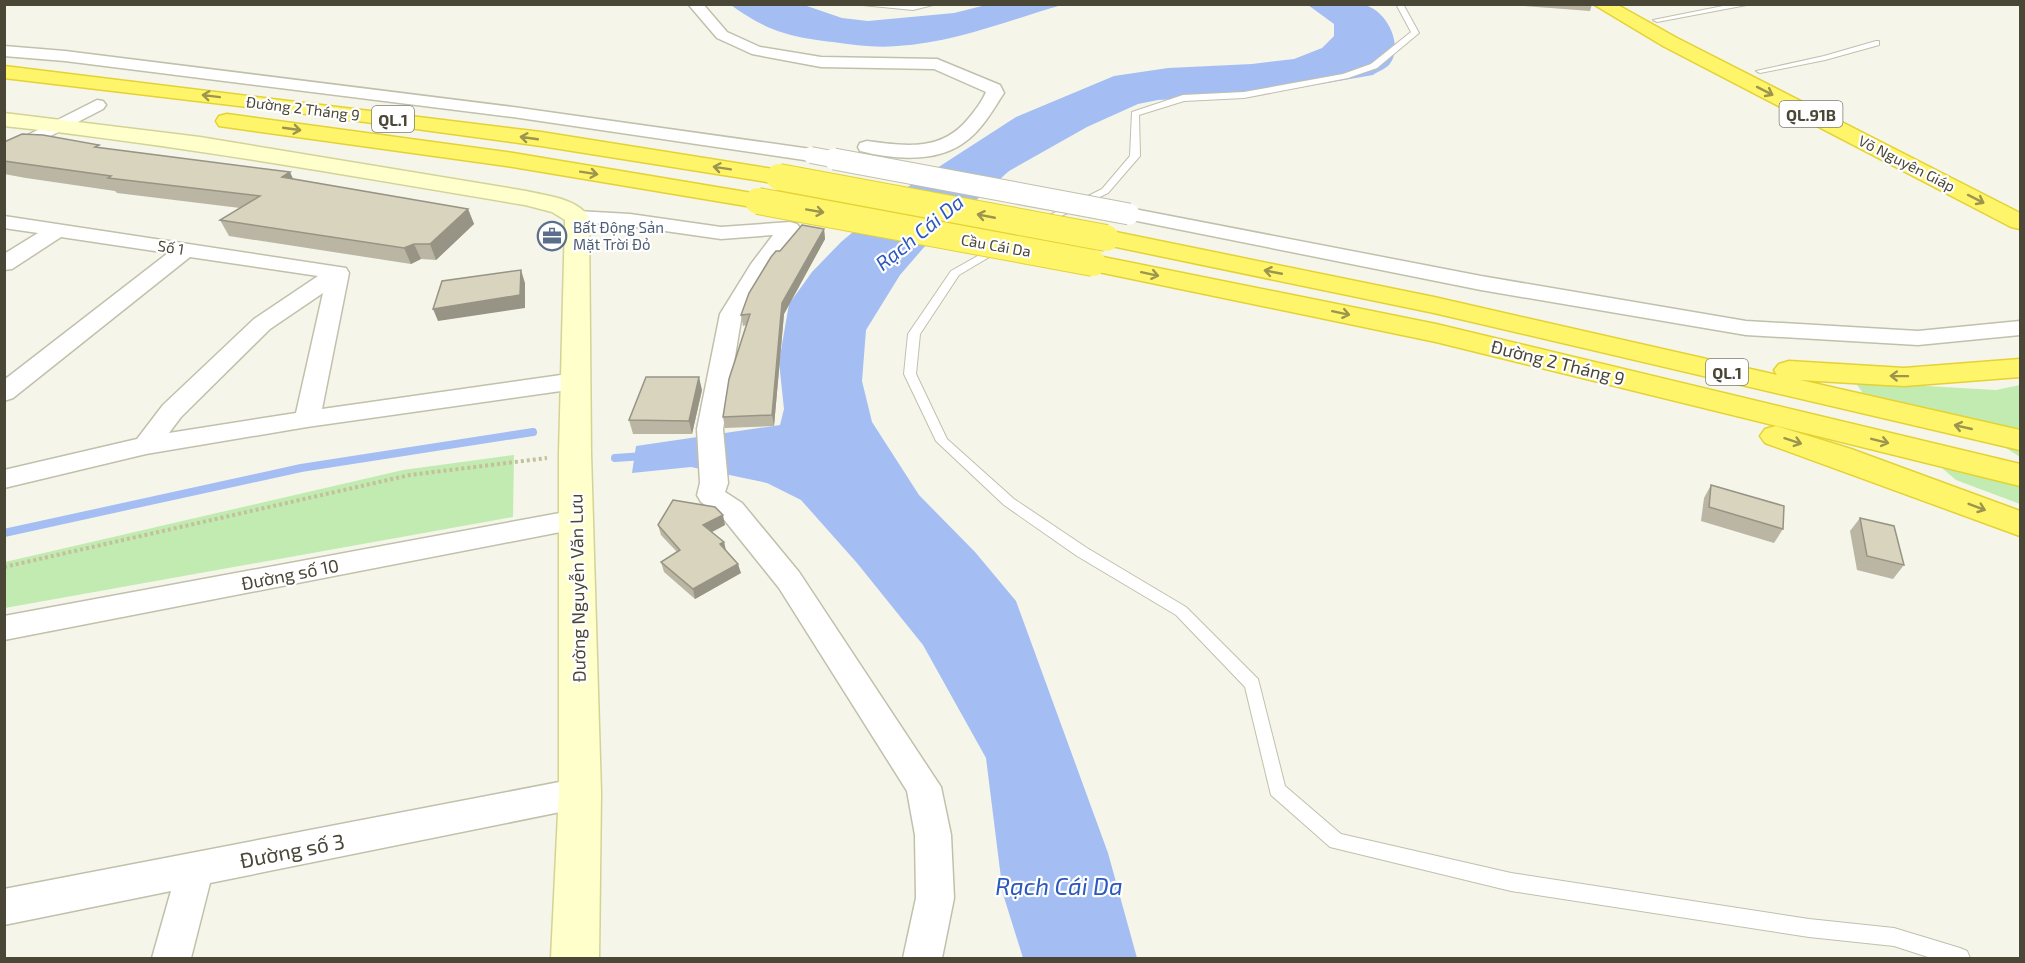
<svg xmlns="http://www.w3.org/2000/svg" width="2025" height="963" font-family="'Exo 2',sans-serif">
<style>
.green{fill:#c1ebb1}
.water{fill:#a4bef4}
.lines{fill:none;stroke-linecap:round;stroke-linejoin:round}
.stream{stroke:#a4bef4;stroke-width:8}
.lane-casing{stroke:#c1c0ab;stroke-width:2}
.street-casing{stroke:#c1c0ab;stroke-width:3}
.secondary-casing{stroke:#d4d396;stroke-width:3}
.highway-casing{stroke:#e4d234;stroke-width:3}
.path{stroke:#c4c09c;stroke-width:4;stroke-dasharray:3 3;stroke-linecap:butt}
.lane{fill:#fff;fill-rule:evenodd}
.street{fill:#fff;fill-rule:evenodd}
.secondary{fill:#feffca;fill-rule:evenodd}
.highway{fill:#fff56b;fill-rule:evenodd}
.street-bridge-far1-casing{stroke:#c1c0ab;stroke-width:18;stroke-linecap:butt}
.street-bridge-casing{stroke:#c1c0ab;stroke-width:23;stroke-linecap:butt}
.highway-bridge-casing{stroke:#e4d234;stroke-width:28;stroke-linecap:butt}
.street-bridge-far1{stroke:#fff;stroke-width:16}
.street-bridge{stroke:#fff;stroke-width:21}
.highway-bridge{stroke:#fff56b;stroke-width:26}
.wall{fill:#bab6a3}
.shaded-wall{fill:#979485}
.building{fill:#d8d4be;stroke:#979485;stroke-width:1.5}
.oneway{stroke:#9b954e}
.labels{text-anchor:middle;dominant-baseline:central;stroke-width:4.5;stroke-linejoin:round;paint-order:stroke}
.far-street-label{font-size:15px;fill:#4a4737;stroke:#fff}
.far-service-label{font-size:15px;fill:#4e5e75;stroke:#fff;text-anchor:start}
.shield{fill:#fff;stroke:#807e73;stroke-width:1.5}
.shield-label{font-size:16px;font-weight:bold;fill:#4a4737}
.street-label{font-size:18px;fill:#4a4737;stroke:#fff}
.water-label{font-size:20px;font-style:italic;fill:#2a58bc;stroke:#fff}
.near-street-label{font-size:21px;fill:#4a4737;stroke:#fff}
.near-water-label{font-size:24px;font-style:italic;fill:#2a58bc;stroke:#fff}
</style>
<rect width="100%" height="100%" fill="#f5f5ea"/>
<g class="green">
<path d="M1855,382L1996,390L2020,385V457L1954,414L1863,393Z"/>
<path d="M514,455L513,517L5,608V562L403,470Z"/>
<path d="M1942,468L2020,486V504L1956,480Z"/>
</g>
<g class="water">
<path d="M731,5H804L842,18L868,21L954,13L986,5H1062C1009,20 953,43 897,46C876,48 854,45 833,42C789,37 767,31 731,5Z"/>
<path d="M1308,5C1325,5 1347,1 1364,5C1386,9 1405,46 1389,65C1385,69 1377,72 1373,75L1258,95L1158,100L1138,104L1087,127L1009,171L926,245L900,275L866,330L862,381L872,422L919,495L975,552L1016,601L1108,853L1137,958H1023L1003,894L986,758L923,645L857,563L801,500L767,483L691,467L632,473L636,446L780,425L784,409L779,362L789,304L812,272L841,242L903,190L1016,117L1114,76L1168,68L1252,64L1294,59L1322,48L1334,36V24Z"/>
</g>
<g class="lines">
<g class="stream">
<path d="M615,458L644,456"/>
<path d="M4,533L301,468L533,432"/>
</g>
<g class="lane-casing">
<g id="lane">
<path d="M852,4H937L913,10Z"/>
<path d="M1396,4H1403L1419,33L1377,68L1348,78L1244,98L1184,101L1139,115L1140,156L1108,193L1043,225H1035L1034,223L1102,189L1130,156L1132,112L1183,95L1244,92L1343,74L1371,64L1411,32Z"/>
<path d="M1733,4H1752L1657,22L1653,20Z"/>
<path d="M1876,41H1879V45L1825,60L1760,73L1756,71L1824,56Z"/>
<path d="M997,245L1002,248L1001,250L959,275L920,334L916,374L947,439L1014,499L1087,548L1186,607L1258,679L1285,786L1341,834L1511,873L1809,919L1894,928L1960,948L1967,951L1970,958H1931L1894,946L1809,937L1511,891L1330,847L1271,795L1245,687L1176,615L1077,556L1004,505L936,441L904,374L908,334L951,271Z"/>
</g>
</g>
<g class="street-casing">
<g id="street">
<path d="M688,4H703L727,32L760,47L821,57L937,59L1000,85L1004,93C992,111 981,132 962,144C934,163 892,159 860,151L858,147L860,143L867,141C905,146 941,152 968,119C975,111 982,101 986,92L934,69L821,67L752,54L717,38Z"/>
<path d="M4,46L65,51L513,107L811,149L818,151L820,155L818,159L811,161L513,117L65,61L4,56Z"/>
<path d="M97,100L103,101L106,105L103,109L4,160V147Z"/>
<path d="M1129,208L1481,276L1746,321L1918,331L2020,321V335L1918,345L1746,335L1481,290L1122,218L1119,214L1122,210Z"/>
<path d="M577,211L630,214L721,227L790,222L797,224L800,228L771,266L742,314L723,429L728,483L725,492L742,503L799,572L941,787L951,835L954,898L942,958H903L916,898L915,835L907,791L779,588L722,517L701,502L697,495L700,483L697,429L720,314L751,264L773,235L721,239L630,226L570,221L567,217L570,213Z"/>
<path d="M4,216L346,268L349,273L322,409L575,373L584,376L587,381L584,386L575,389L307,427L146,454L4,488V470L137,439L163,405L254,319L318,276L190,257L13,398L4,401V380L168,253L61,237L12,269L4,270V254L38,233L4,228ZM323,293L296,413L169,433L181,417L270,329Z"/>
<path d="M576,510L586,513L590,520L586,527L4,640V616Z"/>
<path d="M580,778L592,782L597,793L592,804L580,808L210,883L191,958H152L171,891L4,925V889Z"/>
</g>
</g>
<g class="secondary-casing">
<path id="secondary" d="M4,113L200,137L526,191C547,196 576,198 589,217L591,453L601,793L599,958H551L559,793V453L565,220L552,212L525,205C352,176 179,145 4,126Z"/>
</g>
<g class="highway-casing">
<g id="highway">
<path d="M1593,4H1616L1677,38L2020,213V229L2011,227L1663,46Z"/>
<path d="M4,66L541,132L779,170L787,172L791,177L787,182L779,184L541,146L299,113L4,78Z"/>
<path d="M227,114L513,153L758,194L767,196L770,201L767,206L758,208L513,167L219,126L216,121L219,116Z"/>
<path d="M1106,230L1434,297L1777,375L1774,370L1779,364L1789,361L1904,368L2020,359V377L1904,386L1800,380L2020,430V450L1434,313L1097,243L1093,238L1097,233Z"/>
<path d="M1093,255L1436,324L2020,464V486L1436,342L1084,269L1080,263L1084,257Z"/>
<path d="M1776,426L1851,449L2020,511V536L1765,443L1760,436L1765,429Z"/>
</g>
</g>
<path class="path" d="M4,567L410,475L547,458"/>
<use href="#lane" class="lane"/>
<use href="#street" class="street"/>
<use href="#secondary" class="secondary"/>
<use href="#highway" class="highway"/>
<g class="street-bridge-far1-casing">
<path id="street-bridge-far1" d="M811,155L842,161"/>
</g>
<g class="street-bridge-casing">
<path id="street-bridge" d="M834,159L1129,214"/>
</g>
<g class="highway-bridge-casing">
<g id="highway-bridge">
<path d="M779,177L1106,238"/>
<path d="M758,201L1093,263"/>
</g>
</g>
<use href="#street-bridge-far1" class="street-bridge-far1"/>
<use href="#street-bridge" class="street-bridge"/>
<use href="#highway-bridge" class="highway-bridge"/>
</g>
<g class="wall">
<path d="M1499,4H1592L1590,11Z"/>
<path d="M4,142L100,148L293,179L468,209L474,224L436,260L421,259L411,264L229,236L220,220L240,208L117,193L115,191L26,178L4,174Z"/>
<path d="M824,229L825,239L784,314L774,426L725,428L723,417L746,325L743,326L741,315L780,251Z"/>
<path d="M702,390L692,434H633L629,420Z"/>
<path d="M1711,485L1783,529L1774,543L1701,521L1704,498Z"/>
<path d="M1860,518L1904,565L1893,579L1857,570L1850,531Z"/>
<path d="M658,525H725L712,532L724,542L726,551L741,573L695,599L664,572L661,562L677,552L661,535Z"/>
</g>
<g class="shaded-wall">
<path d="M290,172L297,187L282,177Z"/>
<path d="M468,209L474,224L436,260L430,244Z"/>
<path d="M824,229L825,239L784,314L774,426L772,415L782,303Z"/>
<path d="M414,244L421,259L411,264L404,248Z"/>
<path d="M521,270L525,283V308L438,321L433,309Z"/>
<path d="M699,377L702,390L692,434L689,421Z"/>
<path d="M723,515L725,525L706,535L703,525Z"/>
<path d="M724,542L726,551L720,544Z"/>
<path d="M738,564L741,573L695,599L693,589Z"/>
</g>
<g class="building">
<path d="M22,134L43,135L99,145L95,147L290,172L282,177L468,209L430,244H414L404,248L220,220L260,196L108,178L111,176L4,161V142Z"/>
<path d="M802,225L824,229L782,303L772,415L723,417L729,379L750,314L741,315L749,293L771,257L776,251H780Z"/>
<path d="M521,270L520,295L433,309L442,281Z"/>
<path d="M646,377H699L689,421L629,420Z"/>
<path d="M1711,485L1784,506L1783,529L1709,507Z"/>
<path d="M673,500L715,507L723,515L703,525L724,542L720,544L738,564L693,589L661,562L680,550L658,525Z"/>
<path d="M1860,518L1894,526L1904,565L1867,556Z"/>
</g>
<defs><path id="oneway-shaft" d="M-6 0H5M1.5-3L5.5 0L1.5 3" fill="none" stroke-width="1.6" stroke-linecap="round" stroke-linejoin="round" transform="scale(1.5)"/></defs>
<g class="oneway">
<use href="#oneway-shaft" transform="translate(1765 91) rotate(27)"/>
<use href="#oneway-shaft" transform="translate(211 96) rotate(-173)"/>
<use href="#oneway-shaft" transform="translate(292 129) rotate(8)"/>
<use href="#oneway-shaft" transform="translate(529 138) rotate(-172)"/>
<use href="#oneway-shaft" transform="translate(722 168) rotate(-171)"/>
<use href="#oneway-shaft" transform="translate(589 173) rotate(9)"/>
<use href="#oneway-shaft" transform="translate(1976 199) rotate(27)"/>
<use href="#oneway-shaft" transform="translate(815 211) rotate(10)"/>
<use href="#oneway-shaft" transform="translate(986 216) rotate(-169)"/>
<use href="#oneway-shaft" transform="translate(1273 272) rotate(-169)"/>
<use href="#oneway-shaft" transform="translate(1150 274) rotate(12)"/>
<use href="#oneway-shaft" transform="translate(1341 313) rotate(12)"/>
<use href="#oneway-shaft" transform="translate(1899 376) rotate(-179)"/>
<use href="#oneway-shaft" transform="translate(1963 427) rotate(-167)"/>
<use href="#oneway-shaft" transform="translate(1793 441) rotate(18)"/>
<use href="#oneway-shaft" transform="translate(1880 441) rotate(14)"/>
<use href="#oneway-shaft" transform="translate(1977 507) rotate(21)"/>
</g>
<defs>
<g id="office-ring" transform="scale(1.5)"><circle r="9.5" fill="#fff" stroke="#5c6f8a" stroke-width="1.5"/><path d="M-6-3h4V-5.5h4V-3h4V5H-6ZM-1-4.5V-3h2v-1.5ZM-6 0V1H6V0Z" fill="#5c6f8a"/></g>
</defs>
<g fill-rule="evenodd">
<use href="#office-ring" x="552" y="236"/>
</g>
<g class="labels">
<g class="far-street-label">
<text transform="translate(303 108) rotate(7)">Đường 2 Tháng 9</text>
<text transform="translate(1907 163) rotate(27)">Võ Nguyên Giáp</text>
<text transform="translate(996 245) rotate(10)">Cầu Cái Da</text>
<text transform="translate(171 247) rotate(9)">Số 1</text>
</g>
<g class="far-service-label">
<text x="573" y="227">Bất Động Sản<tspan x="573" dy="17">Mặt Trời Đỏ</tspan></text>
</g>
<g class="shield">
<rect x="1779.5" y="101" width="63" height="26" rx="4.5"/>
<rect x="372" y="106" width="42" height="26" rx="4.5"/>
<rect x="1706" y="359" width="42" height="26" rx="4.5"/>
</g>
<g class="shield-label">
<text x="1811" y="114">QL.91B</text>
<text x="393" y="119">QL.1</text>
<text x="1727" y="372">QL.1</text>
</g>
<g class="street-label">
<text transform="translate(1558 362) rotate(14)">Đường 2 Tháng 9</text>
<text transform="translate(290 574) rotate(-11)">Đường số 10</text>
<text transform="translate(577 588) rotate(-91)">Đường Nguyễn Văn Lưu</text>
</g>
<g class="water-label">
<text transform="translate(919 232) rotate(-39)">Rạch Cái Da</text>
</g>
<g class="near-street-label">
<text transform="translate(292 850) rotate(-11)">Đường số 3</text>
</g>
<g class="near-water-label">
<text x="1059" y="885">Rạch Cái Da</text>
</g>
</g>
<rect width="2025" height="963" fill="none" stroke="#4a4737" stroke-width="12"/>
</svg>
